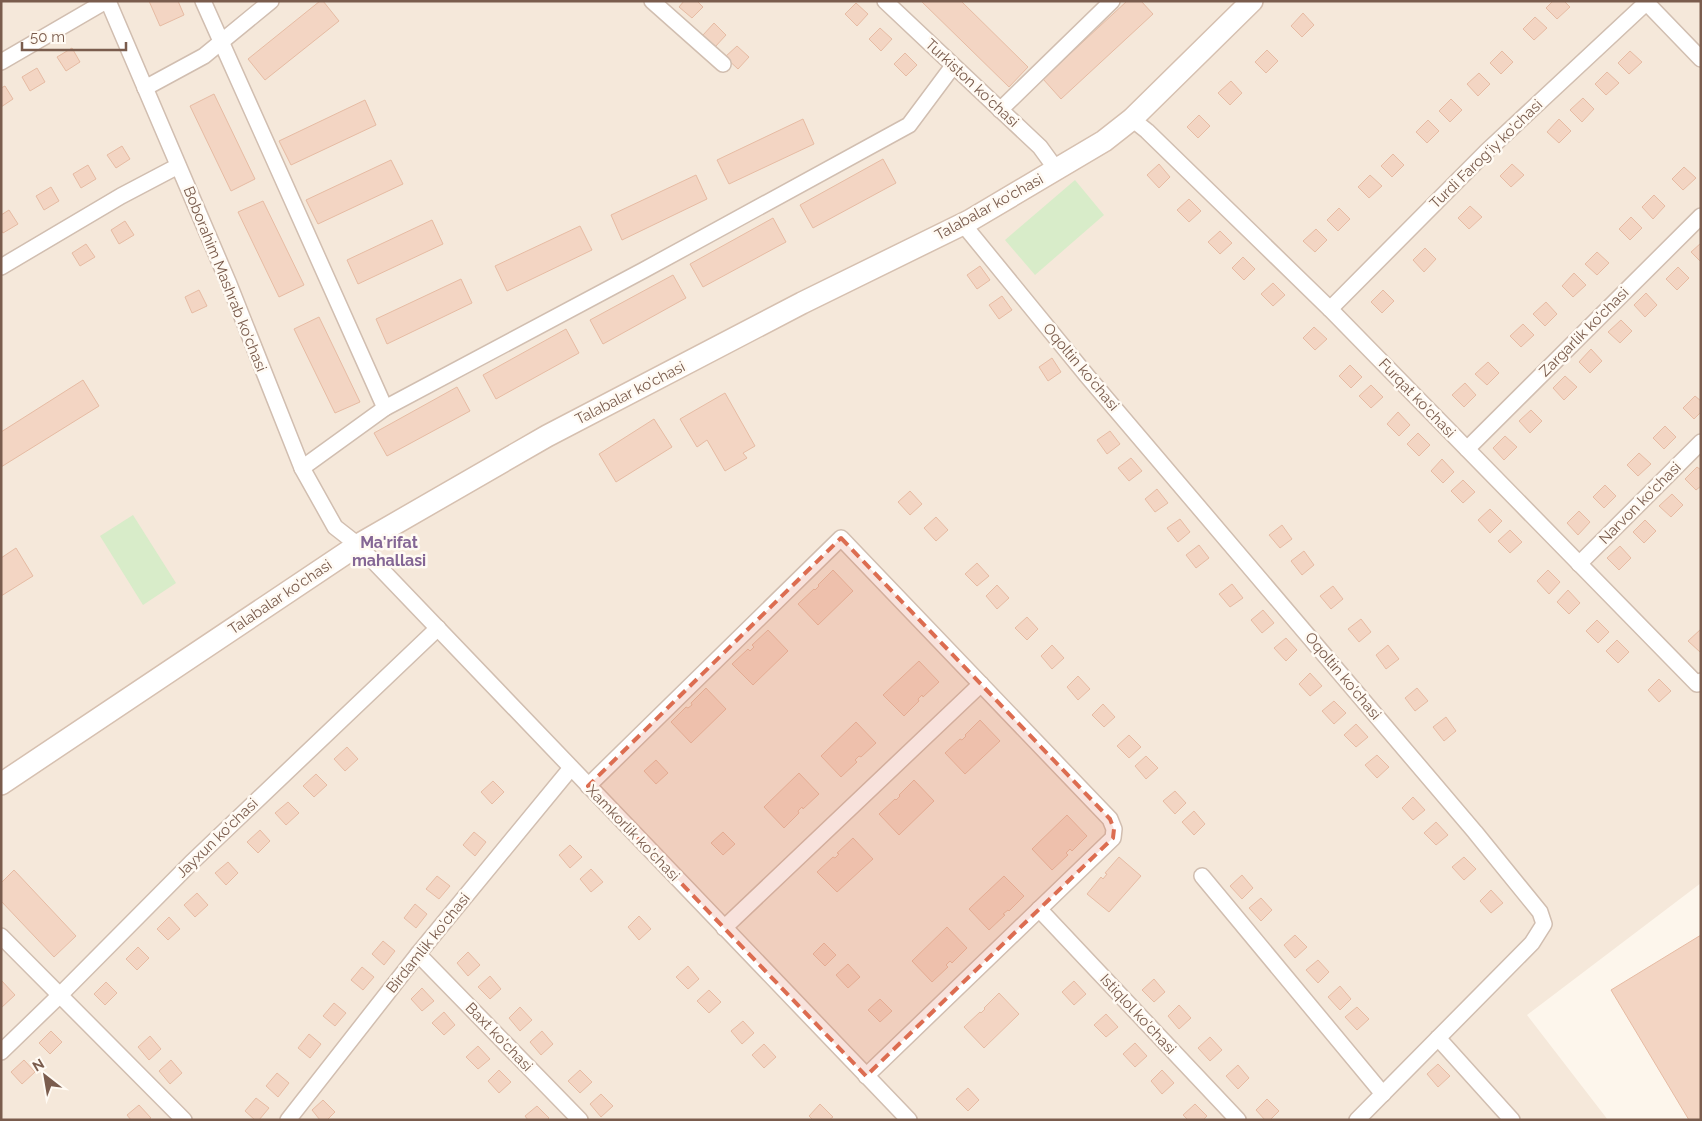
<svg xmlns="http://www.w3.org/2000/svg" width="1702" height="1121" font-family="Raleway,sans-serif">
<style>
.residential{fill:#f5e8da}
.grass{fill:#d8ecc9}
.building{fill:#f3d5c3;stroke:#e6bba3}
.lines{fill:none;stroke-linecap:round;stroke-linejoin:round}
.street-casing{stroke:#d1beb0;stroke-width:18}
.secondary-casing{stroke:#d6c0b0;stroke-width:24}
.street{stroke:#fff;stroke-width:15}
.secondary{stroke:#fff;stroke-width:21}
.marked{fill:#dc6d51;fill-opacity:0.2;stroke:#dc6d51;stroke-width:4;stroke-dasharray:10 6;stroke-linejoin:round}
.labels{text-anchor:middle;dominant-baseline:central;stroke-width:5;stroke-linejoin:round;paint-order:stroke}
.street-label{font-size:15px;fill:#7a5c4d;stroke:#fffaf3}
.neighbourhood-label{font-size:16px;font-weight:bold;fill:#846695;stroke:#fffaf3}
</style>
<rect width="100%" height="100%" fill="#fdf6ec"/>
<path class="residential" d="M1,1H1701V883L1527,1015L1608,1120H1Z"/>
<g class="grass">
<path d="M1075,180L1104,215L1035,275L1005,240Z"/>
<path d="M133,515L176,583L143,605L100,536Z"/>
</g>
<g class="building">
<path d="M149,1H178L184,15L160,26Z"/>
<path d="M320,1H323L339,21L265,80L248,59Z"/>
<path d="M684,1H697L703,7L692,18L679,7Z"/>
<path d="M921,1H961L1028,67L1009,87Z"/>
<path d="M1127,1H1141L1153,14L1061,99L1043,79Z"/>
<path d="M1553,1H1564L1570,7L1557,19L1546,8Z"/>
<path d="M856,3L868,14L857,26L845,14Z"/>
<path d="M1303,13L1314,25L1302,37L1291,26Z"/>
<path d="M1535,17L1547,28L1534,40L1523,29Z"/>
<path d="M714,23L726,35L715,47L703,35Z"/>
<path d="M880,28L892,39L881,51L869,39Z"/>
<path d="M737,46L749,57L738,69L725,57Z"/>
<path d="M72,48L80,62L66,71L57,57Z"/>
<path d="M1267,50L1278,61L1266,73L1255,62Z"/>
<path d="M1502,51L1513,62L1501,74L1490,63Z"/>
<path d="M1630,51L1642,62L1629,74L1618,63Z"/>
<path d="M905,53L917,65L906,76L894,64Z"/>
<path d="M37,68L45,82L30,91L22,77Z"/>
<path d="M1607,72L1619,83L1606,95L1595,84Z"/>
<path d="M1479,73L1490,84L1478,96L1467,84Z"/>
<path d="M1231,81L1242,93L1230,105L1218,93Z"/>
<path d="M5,86L13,99L1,107V88Z"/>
<path d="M214,94L255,179L231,191L190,106Z"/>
<path d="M1583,98L1594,109L1582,122L1570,110Z"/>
<path d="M1451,99L1462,110L1450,122L1439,111Z"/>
<path d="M365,100L376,125L291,165L279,141Z"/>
<path d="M1199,115L1210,126L1198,138L1187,127Z"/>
<path d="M803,119L814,144L729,184L717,160Z"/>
<path d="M1559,119L1571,131L1559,143L1547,132Z"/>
<path d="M1428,120L1439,131L1427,143L1416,132Z"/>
<path d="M122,146L130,159L116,168L107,155Z"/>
<path d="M1393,154L1404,165L1392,177L1381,166Z"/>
<path d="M883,159L896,183L813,228L800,205Z"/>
<path d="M391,160L403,184L318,224L306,200Z"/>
<path d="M1159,164L1170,177L1159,188L1147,175Z"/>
<path d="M1512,164L1524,175L1511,187L1500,176Z"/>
<path d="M88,165L96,179L81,188L73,174Z"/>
<path d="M1684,167L1696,178L1683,190L1672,179Z"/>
<path d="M696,175L707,199L622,240L611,215Z"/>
<path d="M1370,175L1382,186L1369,198L1358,187Z"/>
<path d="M51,187L59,201L44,210L36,196Z"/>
<path d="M1654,195L1665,206L1653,219L1642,207Z"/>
<path d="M1189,199L1201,211L1189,222L1177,210Z"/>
<path d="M263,201L304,285L279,297L238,212Z"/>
<path d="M1470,206L1482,217L1469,229L1458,218Z"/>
<path d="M1339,208L1350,219L1338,231L1327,220Z"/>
<path d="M9,210L18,224L3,233L1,230V215Z"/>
<path d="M1631,217L1642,228L1630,240L1619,229Z"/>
<path d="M773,218L786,242L703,287L690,264Z"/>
<path d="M432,220L443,244L358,284L347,260Z"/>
<path d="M125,221L134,235L119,244L111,230Z"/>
<path d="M580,226L592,250L507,291L495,266Z"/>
<path d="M1316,229L1327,240L1315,252L1303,241Z"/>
<path d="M1220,231L1232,243L1220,254L1208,242Z"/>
<path d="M1701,243V262L1691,252Z"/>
<path d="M86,244L95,257L80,266L72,253Z"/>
<path d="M1425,248L1436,259L1424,272L1413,260Z"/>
<path d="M1597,252L1609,263L1597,275L1585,264Z"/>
<path d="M1243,257L1255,269L1244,280L1232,268Z"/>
<path d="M980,266L990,280L977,289L967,275Z"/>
<path d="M1678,267L1689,278L1677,290L1666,279Z"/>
<path d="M1574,273L1586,285L1573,297L1562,286Z"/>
<path d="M673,275L686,298L603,344L590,320Z"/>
<path d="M461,279L472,303L387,344L376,319Z"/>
<path d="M1273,283L1285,295L1273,306L1261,294Z"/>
<path d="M199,290L207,306L192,313L185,297Z"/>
<path d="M1383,290L1394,301L1382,313L1371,302Z"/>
<path d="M1646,293L1657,305L1645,317L1634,305Z"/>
<path d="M1002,296L1012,310L999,319L989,305Z"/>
<path d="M1546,302L1557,314L1545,326L1533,314Z"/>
<path d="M319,317L360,402L335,413L294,329Z"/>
<path d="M1621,320L1632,331L1620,343L1608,332Z"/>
<path d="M1523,324L1534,335L1521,347L1510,336Z"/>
<path d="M1314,327L1327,339L1315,350L1303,338Z"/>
<path d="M566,329L579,353L496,399L483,375Z"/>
<path d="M1591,349L1602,361L1590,373L1579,362Z"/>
<path d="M1052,358L1061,372L1048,381L1039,367Z"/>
<path d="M1488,362L1499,373L1487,385L1475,374Z"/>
<path d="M1350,365L1362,377L1351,388L1339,376Z"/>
<path d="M1565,376L1577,387L1564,400L1553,388Z"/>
<path d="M83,380L99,406L1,467V432Z"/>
<path d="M1465,383L1476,395L1464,407L1452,395Z"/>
<path d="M1371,385L1383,397L1371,408L1359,396Z"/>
<path d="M457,387L470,411L387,456L374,433Z"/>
<path d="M725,393L755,446L743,453L747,458L725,471L707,440L697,447L680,419Z"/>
<path d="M1695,396L1701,401V412L1694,419L1683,408Z"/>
<path d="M1531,410L1542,421L1530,433L1519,421Z"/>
<path d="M1398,412L1410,425L1399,436L1387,424Z"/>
<path d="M654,419L672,447L616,482L599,454Z"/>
<path d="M1665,426L1676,437L1664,449L1653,438Z"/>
<path d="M1110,431L1120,444L1107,454L1097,440Z"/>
<path d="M1418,433L1430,445L1419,456L1407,444Z"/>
<path d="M1505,436L1517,447L1504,460L1493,448Z"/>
<path d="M1639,453L1651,464L1638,476L1627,465Z"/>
<path d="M1131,458L1142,471L1129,481L1118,468Z"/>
<path d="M1442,459L1454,472L1443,483L1431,471Z"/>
<path d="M1697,467L1701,470V486L1696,490L1685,479Z"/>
<path d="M1463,480L1475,492L1463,503L1451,491Z"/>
<path d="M1605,485L1616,496L1604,508L1593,497Z"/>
<path d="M1157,489L1168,503L1155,512L1145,499Z"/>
<path d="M910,491L922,504L910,515L898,502Z"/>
<path d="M1672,494L1683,505L1671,517L1659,506Z"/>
<path d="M1490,509L1502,521L1490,533L1478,520Z"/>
<path d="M1579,511L1590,522L1578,535L1567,523Z"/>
<path d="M936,517L948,530L936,541L924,528Z"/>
<path d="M1180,519L1190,532L1178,542L1167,528Z"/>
<path d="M1645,520L1656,531L1644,543L1633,532Z"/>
<path d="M1282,525L1292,539L1280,548L1269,535Z"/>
<path d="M1510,530L1522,542L1510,553L1498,541Z"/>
<path d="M1199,545L1209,558L1196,568L1186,555Z"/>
<path d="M1620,546L1631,558L1619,570L1607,558Z"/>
<path d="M16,548L33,576L1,596V558Z"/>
<path d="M1304,551L1314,565L1302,575L1291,561Z"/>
<path d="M977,563L989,576L977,586L965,574Z"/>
<path d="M833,570L853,591L818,625L798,604L814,589L815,590L819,586L818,585Z"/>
<path d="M1548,570L1560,582L1549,594L1537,581Z"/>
<path d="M1232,584L1243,598L1230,607L1219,594Z"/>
<path d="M997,585L1009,598L997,609L986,596Z"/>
<path d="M1333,586L1343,599L1331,609L1320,596Z"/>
<path d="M1568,590L1580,603L1569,614L1557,602Z"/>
<path d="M1263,610L1274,623L1262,633L1251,620Z"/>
<path d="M1027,617L1038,629L1027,640L1015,628Z"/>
<path d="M1361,619L1371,632L1359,642L1348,629Z"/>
<path d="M1597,620L1609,632L1598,643L1586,631Z"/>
<path d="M1701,629V651L1700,652L1688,641Z"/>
<path d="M768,630L788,651L753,685L732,664L748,649L750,651L754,647L752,645Z"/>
<path d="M1286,638L1297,650L1286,661L1274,648Z"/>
<path d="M1617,640L1629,652L1618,663L1606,651Z"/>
<path d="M1052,645L1064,658L1052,669L1041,656Z"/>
<path d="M1388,645L1399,659L1386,669L1376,655Z"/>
<path d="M919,661L939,682L923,697L922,695L918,699L919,701L904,716L883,695Z"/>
<path d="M1310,673L1322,686L1310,696L1299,684Z"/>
<path d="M1078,676L1090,689L1078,700L1067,687Z"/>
<path d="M1659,679L1671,691L1659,702L1648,690Z"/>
<path d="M706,688L726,709L691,743L671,722L686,707L688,708L692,705L691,703Z"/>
<path d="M1417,688L1428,701L1415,711L1405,698Z"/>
<path d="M1334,701L1346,713L1334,724L1322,711Z"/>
<path d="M1103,704L1115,717L1104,727L1092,715Z"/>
<path d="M1446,717L1456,731L1444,741L1433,727Z"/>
<path d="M980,720L1000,741L965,774L945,753L960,739L962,740L966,736L965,735Z"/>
<path d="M856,722L876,743L861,757L859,756L855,760L857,762L841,777L821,756Z"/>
<path d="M1356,724L1368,737L1356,747L1344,735Z"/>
<path d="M1129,735L1141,747L1129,758L1117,746Z"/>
<path d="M347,747L358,759L345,771L334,759Z"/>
<path d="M1377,755L1389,767L1377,778L1365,765Z"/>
<path d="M1146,756L1158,768L1146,779L1135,766Z"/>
<path d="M656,760L668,773L656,784L644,771Z"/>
<path d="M799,773L819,794L803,809L802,807L798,811L799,813L784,828L764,807Z"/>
<path d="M316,774L327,785L314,797L303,786Z"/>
<path d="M914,780L934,801L899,835L879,814L895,799L896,800L900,796L899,795Z"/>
<path d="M493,781L504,792L492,804L481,792Z"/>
<path d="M1175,791L1186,803L1175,814L1163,801Z"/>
<path d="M1413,797L1425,810L1413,820L1402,808Z"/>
<path d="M288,802L299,813L286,825L275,813Z"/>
<path d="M1194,811L1205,824L1194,835L1182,822Z"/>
<path d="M1067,815L1087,836L1072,851L1070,849L1066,853L1068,855L1052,870L1032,849Z"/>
<path d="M1436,822L1448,835L1436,845L1424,833Z"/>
<path d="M260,830L270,841L258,853L247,842Z"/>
<path d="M474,832L486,842L475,856L463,845Z"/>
<path d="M723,832L735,844L723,855L711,843Z"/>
<path d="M853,838L873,859L837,892L817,872L833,857L835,858L839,854L837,853Z"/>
<path d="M570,845L582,857L570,868L559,855Z"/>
<path d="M1119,857L1141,876L1109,912L1087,894L1101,877L1103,879L1107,874L1105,873Z"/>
<path d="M1464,857L1476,869L1464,880L1452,867Z"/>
<path d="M228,862L238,873L226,885L215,873Z"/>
<path d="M591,869L603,882L591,892L580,879Z"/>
<path d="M14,870L76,936L54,957L1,901V883Z"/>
<path d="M1242,875L1253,888L1242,899L1230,886Z"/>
<path d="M437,876L450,886L439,899L426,889Z"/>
<path d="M1004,876L1024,896L1009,911L1008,910L1003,914L1005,915L989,930L969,909Z"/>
<path d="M1491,890L1503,903L1491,913L1480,901Z"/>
<path d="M197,893L208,905L195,917L184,905Z"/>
<path d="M1261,898L1272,910L1261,921L1249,908Z"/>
<path d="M415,904L427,914L416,928L404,918Z"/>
<path d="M639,916L651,929L639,940L628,927Z"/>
<path d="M169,917L180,929L168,940L157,929Z"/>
<path d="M947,927L967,948L952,963L950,961L946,965L948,967L932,982L912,961Z"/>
<path d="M1295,935L1307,947L1295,958L1284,945Z"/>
<path d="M1701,935V1120H1689L1611,990Z"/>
<path d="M383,941L395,951L384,965L372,954Z"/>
<path d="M824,943L836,955L825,966L813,954Z"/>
<path d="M138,947L149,958L137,970L126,959Z"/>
<path d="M468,952L480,965L468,976L457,963Z"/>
<path d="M1318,960L1329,972L1318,983L1306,970Z"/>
<path d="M848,964L860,977L848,988L836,975Z"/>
<path d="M688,966L699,979L688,989L676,977Z"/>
<path d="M362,967L374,977L363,990L351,980Z"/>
<path d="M490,976L501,989L490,999L478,987Z"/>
<path d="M1154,979L1165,992L1154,1002L1142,990Z"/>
<path d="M1,980L15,995L1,1008Z"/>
<path d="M1074,981L1086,994L1074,1005L1062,992Z"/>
<path d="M106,982L117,993L105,1005L94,994Z"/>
<path d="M1340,986L1351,999L1340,1010L1328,997Z"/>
<path d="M422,988L434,1001L422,1011L411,999Z"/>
<path d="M709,990L721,1002L709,1013L697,1001Z"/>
<path d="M999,993L1019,1014L984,1048L964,1027L980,1012L981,1013L985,1009L984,1008Z"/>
<path d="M880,999L892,1011L880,1022L868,1010Z"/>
<path d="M334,1003L346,1013L335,1026L323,1016Z"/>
<path d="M1179,1005L1191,1018L1179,1029L1168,1016Z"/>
<path d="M520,1007L532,1020L520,1031L509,1018Z"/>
<path d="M1357,1007L1369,1019L1357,1030L1345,1017Z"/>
<path d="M444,1012L455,1025L444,1035L432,1023Z"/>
<path d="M1106,1014L1118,1027L1106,1037L1094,1025Z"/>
<path d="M743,1021L754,1033L742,1044L731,1031Z"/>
<path d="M51,1031L62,1042L50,1054L39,1043Z"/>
<path d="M542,1031L553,1044L541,1055L530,1042Z"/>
<path d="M309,1034L321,1044L310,1058L298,1048Z"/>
<path d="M150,1036L161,1049L149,1060L138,1047Z"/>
<path d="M1210,1037L1222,1050L1210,1061L1198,1048Z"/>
<path d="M1135,1043L1147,1056L1135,1067L1123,1054Z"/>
<path d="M764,1044L776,1057L764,1068L752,1055Z"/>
<path d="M478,1046L490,1059L478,1069L466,1057Z"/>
<path d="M24,1060L35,1072L22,1084L11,1072Z"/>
<path d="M171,1060L182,1073L170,1084L159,1071Z"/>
<path d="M1438,1064L1450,1076L1438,1087L1427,1074Z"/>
<path d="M1238,1065L1249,1078L1238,1089L1226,1076Z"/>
<path d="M499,1070L511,1082L499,1093L488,1081Z"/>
<path d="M580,1070L592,1082L580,1093L568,1081Z"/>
<path d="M1162,1070L1174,1083L1162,1094L1151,1081Z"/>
<path d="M277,1073L289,1083L278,1097L266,1086Z"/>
<path d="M968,1088L979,1100L968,1111L956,1099Z"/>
<path d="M601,1094L613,1106L601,1117L590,1104Z"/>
<path d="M256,1098L269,1108L259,1120H255L245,1111Z"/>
<path d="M1267,1099L1279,1111L1270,1120H1265L1256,1110Z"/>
<path d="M323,1100L335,1112L327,1120H320L312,1110Z"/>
<path d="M820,1104L833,1117L829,1120H813L809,1116Z"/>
<path d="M1195,1104L1207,1116L1203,1120H1188L1183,1115Z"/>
<path d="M139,1105L151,1118L148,1120H131L127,1115Z"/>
<path d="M537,1106L549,1118L547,1120H528L525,1116Z"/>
</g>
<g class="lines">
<g class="street-casing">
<g id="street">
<path d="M108,1L229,284L302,468L335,527L358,545L909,1120"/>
<path d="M203,1L385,408"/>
<path d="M652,1L723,64"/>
<path d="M885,1L1040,147L1056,169"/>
<path d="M1645,1L1701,59"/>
<path d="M1,62L106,1"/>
<path d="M145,88L204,56L271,1"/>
<path d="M1000,110L1112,1"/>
<path d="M1132,119L1147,131L1330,309L1697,684L1701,681"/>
<path d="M963,224L1088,377L1475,832L1540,912L1544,924L1532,943L1357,1120"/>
<path d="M1,267L121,196L178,166"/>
<path d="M1330,309L1487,151L1648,1"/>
<path d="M1467,449L1701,216"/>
<path d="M302,468L385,408L644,270L909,125L953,66"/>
<path d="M1579,564L1701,442"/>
<path d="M588,786L841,538L1110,819L1114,829L1113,838L866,1076"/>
<path d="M1202,876L1383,1094"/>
<path d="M1039,909L1238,1120"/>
<path d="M724,928L981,684"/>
<path d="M1,936L184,1120"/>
<path d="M418,954L580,1120"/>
<path d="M1438,1038L1512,1120"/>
<path d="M1,1052L60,995L191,863L438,628"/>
<path d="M288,1120L418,954L571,768"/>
</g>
</g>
<g class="secondary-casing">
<path id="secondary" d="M1,784L358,545L547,436L802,303L969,221L1104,141L1132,119L1252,1"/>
</g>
<use href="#street" class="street"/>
<use href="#secondary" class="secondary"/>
</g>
<path class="marked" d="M841,538L1110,819L1114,829L1113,838L866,1076L588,786Z"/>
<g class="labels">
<g class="street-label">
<text transform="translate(972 83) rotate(43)">Turkiston ko'chasi</text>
<text transform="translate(1486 154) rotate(-44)">Turdi Farog‘iy ko'chasi</text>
<text transform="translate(989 207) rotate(-29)">Talabalar ko'chasi</text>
<text transform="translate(225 279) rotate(68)">Boborahim Mashrab ko'chasi</text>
<text transform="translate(1584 332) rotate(-45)">Zargarlik ko'chasi</text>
<text transform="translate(1081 367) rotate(50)">Oqoltin ko'chasi</text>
<text transform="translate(630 393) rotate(-27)">Talabalar ko'chasi</text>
<text transform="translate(1417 398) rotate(46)">Furqat ko'chasi</text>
<text transform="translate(1640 503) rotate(-45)">Narvon ko'chasi</text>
<text transform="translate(280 597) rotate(-34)">Talabalar ko'chasi</text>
<text transform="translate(1343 676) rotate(50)">Oqoltin ko'chasi</text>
<text transform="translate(633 833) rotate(46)">Xamkorlik ko'chasi</text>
<text transform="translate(217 838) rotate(-44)">Jayxun ko'chasi</text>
<text transform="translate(428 943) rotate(-51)">Birdamlik ko'chasi</text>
<text transform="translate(1138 1014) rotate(47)">Istiqlol ko'chasi</text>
<text transform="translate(499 1037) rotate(46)">Baxt ko'chasi</text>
</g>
<g class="neighbourhood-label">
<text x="389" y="542">Ma'rifat<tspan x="389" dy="18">mahallasi</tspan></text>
</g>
</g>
<rect width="1702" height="1121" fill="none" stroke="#7a5c4d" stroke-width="5"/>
<g transform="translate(45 1076) rotate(329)" stroke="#fffaf3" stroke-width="4" paint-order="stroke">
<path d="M0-4L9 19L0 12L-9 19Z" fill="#7a5c4d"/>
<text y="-8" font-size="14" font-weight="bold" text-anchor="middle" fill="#7a5c4d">N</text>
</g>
<path d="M22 42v8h104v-8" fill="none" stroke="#7a5c4d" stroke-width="2.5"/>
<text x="30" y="42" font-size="15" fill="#7a5c4d" stroke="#fffaf3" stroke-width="4" paint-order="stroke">50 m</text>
</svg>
